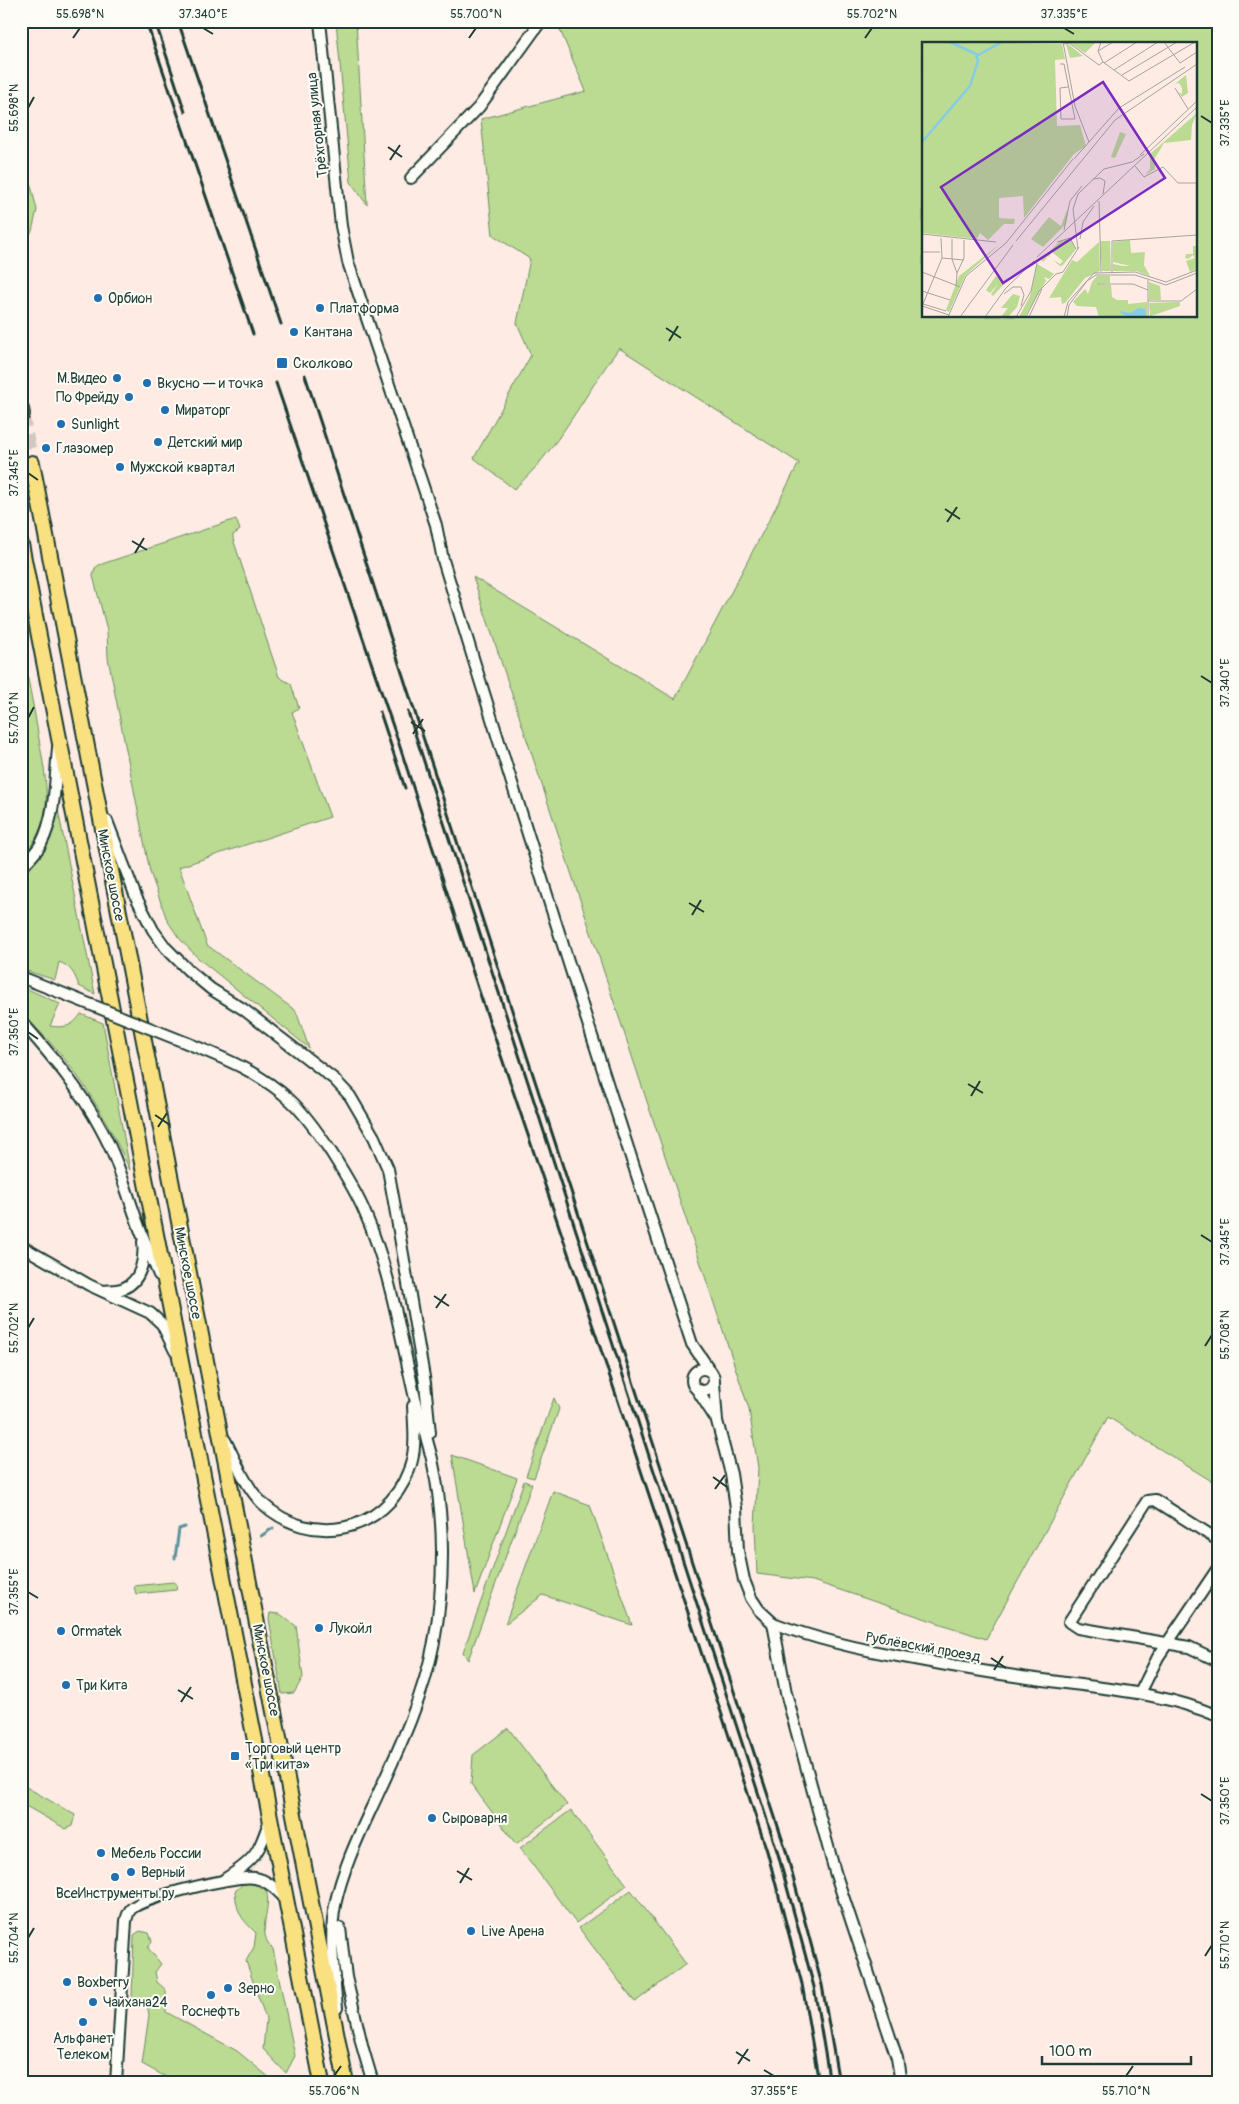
<svg xmlns="http://www.w3.org/2000/svg" width="1239" height="2104" font-family="Pangolin,sans-serif">
<style>
.green{fill:#bbda92;stroke:#6d8c63;fill-rule:evenodd}
.lines{fill:none;stroke-linecap:round;stroke-linejoin:round}
.stream{stroke:#5c939f;stroke-width:3}
.highway-tunnel{stroke:#d1c8c1;stroke-width:14;stroke-dasharray:14 7;stroke-linecap:butt}
.minor-casing{stroke:#1f3d34;stroke-width:14}
.highway-casing{stroke:#1f3d34;stroke-width:18}
.minor{stroke:#fdfcf7;stroke-width:10}
.highway{stroke:#f9e181;stroke-width:14}
.rail{stroke:#1f3d34;stroke-width:3}
.minor-bridge-casing{stroke:#1f3d34;stroke-width:14;stroke-linecap:butt}
.minor-bridge{stroke:#fdfcf7;stroke-width:10}
.ticks{fill:none;stroke:#1f3d34;stroke-width:2}
.poi-dot{fill:#1f6fb2;stroke:#fdfcf7;stroke-width:2}
.labels{text-anchor:middle;dominant-baseline:central;stroke-width:4;stroke-linejoin:round;paint-order:stroke}
.street-label{font-size:14px;fill:#1f3d34;stroke:#fdfcf7}
.poi-label{font-size:14px;fill:#1f3d34;stroke:#fdfcf7;text-anchor:start}
.inset-river{fill:none;stroke:#85cce6;stroke-width:2.5}
.inset-road{fill:none;stroke:#a4a59e;stroke-width:1}
.view{fill:#7b2cbf;fill-opacity:0.15;stroke:#7b2cbf;stroke-width:2.5}
.inset-edge{fill:none;stroke:#1f3d34;stroke-width:2.5}
.neatline{fill:none;stroke:#1f3d34;stroke-width:2}
.ticks-label{font-size:12px;text-anchor:middle;fill:#1f3d34}
</style>
<rect width="100%" height="100%" fill="#fdebe4"/>
<filter id="ink" filterUnits="userSpaceOnUse"><feTurbulence type="fractalNoise" baseFrequency=".02" numOctaves="2"/><feDisplacementMap in="SourceGraphic" scale="10" xChannelSelector="R" yChannelSelector="G"/><feConvolveMatrix kernelMatrix="1 2 1 2 8 2 1 2 1" color-interpolation-filters="sRGB"/></filter>
<g filter="url(#ink)">
<g class="green">
<path d="M336,21H356L367,205L351,182Z"/>
<path d="M558,21H1218V1485L1108,1417L986,1639L813,1581L757,1574L755,1526L758,1468L749,1409L473,577L675,699L799,463L619,348C584,395 558,450 514,489L474,458L531,355L517,323L530,259L493,235L481,119L586,91L557,23ZM923,44H1195V316H923Z"/>
<path d="M21,145L37,210L32,231L21,247Z"/>
<path d="M236,519L240,530L233,535V539L279,677L291,684L299,708L292,712L330,817L179,867L207,945L296,1011L309,1048L198,958L179,938L167,920L150,872L108,658L107,630L93,576L95,568L99,565Z"/>
<path d="M21,644C27,675 34,707 39,739C47,786 56,819 21,859Z"/>
<path d="M57,805L95,994L79,986C75,975 71,966 59,962L55,980L21,969V874L33,862Z"/>
<path d="M21,986L60,1004L50,1026C65,1028 72,1027 81,1014L103,1023L130,1170C102,1109 72,1058 21,1014Z"/>
<path d="M554,1398L559,1409L534,1478L526,1476Z"/>
<path d="M452,1455L517,1478L475,1594Z"/>
<path d="M524,1481L532,1484L468,1660L463,1652Z"/>
<path d="M553,1491L590,1505L632,1625L543,1595L505,1624Z"/>
<path d="M173,1582L177,1585L176,1590L136,1594L134,1586Z"/>
<path d="M270,1613L280,1614L296,1626L303,1677L294,1693L282,1694L269,1619Z"/>
<path d="M508,1728L567,1805L516,1844L471,1784L473,1755Z"/>
<path d="M21,1784L75,1815L72,1826L66,1829L24,1805L21,1797Z"/>
<path d="M571,1810L627,1885L576,1923L520,1848Z"/>
<path d="M252,1883C287,1889 249,1928 273,1949L295,2056L286,2073L263,2049L266,2019L246,1961L254,1947L256,1933C241,1918 237,1914 235,1891L243,1884Z"/>
<path d="M631,1890L686,1964L635,2002L579,1928Z"/>
<path d="M140,1931L149,1933L152,1941L148,1948L161,1964L155,1972L157,1982L166,1990V2012L237,2051L276,2083H177L142,2064L149,2015L147,2004L139,2003L132,1998L134,1935Z"/>
</g>
<g class="lines">
<g class="stream">
<path d="M261,1536L273,1528"/>
<path d="M175,1558L179,1529L185,1527"/>
</g>
<path class="highway-tunnel" d="M22,414L32,463"/>
<g class="minor-casing">
<g id="minor">
<path d="M320,21L341,226L348,262L436,525L443,560C523,822 606,1083 692,1344L711,1372"/>
<path d="M411,178L479,107L541,21"/>
<path d="M107,821L136,897L153,930L166,948L188,970L211,989L243,1009L334,1079L350,1096L374,1137L388,1169L394,1202L425,1383L430,1433"/>
<path d="M21,868C28,860 36,853 41,844C56,815 55,779 58,748"/>
<path d="M21,977L59,992"/>
<path d="M21,1021C51,1055 80,1089 101,1129C119,1161 128,1198 141,1232C147,1247 153,1261 159,1275"/>
<path d="M187,1043C224,1058 261,1073 291,1101C306,1115 319,1134 331,1152C343,1171 356,1191 365,1213C389,1268 399,1328 412,1385C417,1410 426,1434 432,1459C445,1517 445,1583 434,1642C423,1700 396,1755 371,1809C357,1839 342,1872 335,1905C329,1937 334,1975 337,2008"/>
<path d="M21,1246L89,1285L150,1313L162,1324L175,1351"/>
<path d="M103,1291C109,1290 118,1291 124,1288C141,1281 145,1259 143,1242"/>
<circle cx="703" cy="1380" r="11"/>
<path d="M714,1383L717,1421L731,1474L736,1508L738,1551L744,1580L751,1598L759,1610L773,1623L786,1693L835,1872L897,2058L901,2083"/>
<path d="M696,1388L714,1416"/>
<path d="M225,1440C236,1461 245,1486 262,1503C310,1548 385,1534 409,1470C417,1450 414,1427 413,1406"/>
<path d="M1218,1540L1155,1500L1147,1501L1069,1622L1078,1628L1189,1647L1218,1661"/>
<path d="M773,1623C818,1640 862,1650 909,1658C956,1667 1003,1675 1051,1681C1108,1689 1165,1693 1218,1716"/>
<path d="M1140,1693L1158,1657L1218,1568"/>
<path d="M225,1879C256,1859 259,1853 270,1819"/>
<path d="M340,1928L346,1977L363,2049L373,2083"/>
<path d="M116,2083L126,1921C127,1917 128,1911 132,1908C146,1897 236,1875 255,1878C268,1880 276,1890 286,1899"/>
</g>
</g>
<g class="highway-casing">
<g id="highway">
<path d="M21,409L22,414"/>
<path d="M32,463L346,2083"/>
<path d="M21,544L322,2083"/>
</g>
</g>
<use href="#minor" class="minor"/>
<use href="#highway" class="highway"/>
<g class="rail">
<path d="M146,21L253,334"/>
<path d="M155,21L185,112"/>
<path d="M178,21L281,324"/>
<path d="M305,375L786,1851L822,1985L839,2083"/>
<path d="M276,383L399,744L478,988L601,1350L767,1851L802,1984L819,2083"/>
<path d="M380,712L405,788"/>
<path d="M408,712L778,1854L814,1987L830,2083"/>
</g>
<g class="minor-bridge-casing">
<path id="minor-bridge" d="M59,992L187,1043"/>
</g>
<use href="#minor-bridge" class="minor-bridge"/>
</g>
</g>
<path class="ticks" d="M203,28L213,34M1064,28L1074,34M73,38L80,28M469,38L476,28M865,38L872,28M28,108L34,97M1201,116L1212,123M388,147L402,157M390,160L400,145M666,328L681,338M669,341L678,326M28,473L38,480M945,509L960,519M947,522L957,507M132,541L147,550M135,553L144,538M1201,676L1212,683M28,718L34,707M411,722L425,731M413,734L423,719M689,903L704,912M692,915L701,900M28,1032L38,1039M968,1084L983,1093M971,1096L980,1081M155,1115L170,1125M158,1127L167,1113M1201,1235L1212,1242M434,1296L449,1306M436,1308L446,1294M28,1328L34,1318M1205,1346L1212,1335M713,1477L727,1487M715,1489L725,1475M28,1592L38,1598M991,1658L1006,1668M994,1670L1003,1656M178,1690L193,1699M181,1702L191,1687M1201,1794L1212,1801M457,1871L472,1880M460,1883L469,1868M28,1938L34,1928M1205,1956L1212,1945M736,2052L750,2061M738,2064L748,2049M764,2070L774,2076M334,2076L341,2066M1126,2076L1133,2066"/>
<g class="poi-dot">
<circle cx="98" cy="298" r="5"/>
<circle cx="320" cy="308" r="5"/>
<circle cx="294" cy="332" r="5"/>
<rect x="276" y="357" width="12" height="12" rx="2.5"/>
<circle cx="117" cy="378" r="5"/>
<circle cx="147" cy="383" r="5"/>
<circle cx="129" cy="397" r="5"/>
<circle cx="165" cy="410" r="5"/>
<circle cx="61" cy="424" r="5"/>
<circle cx="158" cy="442" r="5"/>
<circle cx="46" cy="448" r="5"/>
<circle cx="120" cy="467" r="5"/>
<circle cx="319" cy="1628" r="5"/>
<circle cx="61" cy="1631" r="5"/>
<circle cx="66" cy="1685" r="5"/>
<rect x="230" y="1751" width="10" height="10" rx="2.5"/>
<circle cx="432" cy="1818" r="5"/>
<circle cx="101" cy="1853" r="5"/>
<circle cx="131" cy="1872" r="5"/>
<circle cx="115" cy="1877" r="5"/>
<circle cx="471" cy="1931" r="5"/>
<circle cx="67" cy="1982" r="5"/>
<circle cx="228" cy="1988" r="5"/>
<circle cx="211" cy="1995" r="5"/>
<circle cx="93" cy="2002" r="5"/>
<circle cx="83" cy="2022" r="5"/>
</g>
<g class="labels">
<g class="street-label">
<text transform="translate(317 125) rotate(-96)">Трёхгорная улица</text>
<text transform="translate(111 875) rotate(79)">Минское шоссе</text>
<text transform="translate(188 1273) rotate(79)">Минское шоссе</text>
<text transform="translate(923 1647) rotate(10)">Рублёвский проезд</text>
<text transform="translate(266 1670) rotate(79)">Минское шоссе</text>
</g>
<g class="poi-label">
<text x="108" y="298">Орбион</text>
<text x="330" y="308">Платформа</text>
<text x="304" y="332">Кантана</text>
<text x="293" y="363">Сколково</text>
<text x="107" y="378" text-anchor="end">М.Видео</text>
<text x="157" y="383">Вкусно — и точка</text>
<text x="119" y="397" text-anchor="end">По Фрейду</text>
<text x="175" y="410">Мираторг</text>
<text x="71" y="424">Sunlight</text>
<text x="168" y="442">Детский мир</text>
<text x="56" y="448">Глазомер</text>
<text x="130" y="467">Мужской квартал</text>
<text x="329" y="1628">Лукойл</text>
<text x="71" y="1631">Ormatek</text>
<text x="76" y="1685">Три Кита</text>
<text x="245" y="1748">Торговый центр<tspan x="245" dy="16">«Три кита»</tspan></text>
<text x="442" y="1818">Сыроварня</text>
<text x="111" y="1853">Мебель России</text>
<text x="141" y="1872">Верный</text>
<text x="115" y="1893" text-anchor="middle">ВсеИнструменты.ру</text>
<text x="481" y="1931">Live Арена</text>
<text x="77" y="1982">Boxberry</text>
<text x="238" y="1988">Зерно</text>
<text x="103" y="2002">Чайхана24</text>
<text x="211" y="2011" text-anchor="middle">Роснефть</text>
<text x="83" y="2038" text-anchor="middle">Альфанет<tspan x="83" dy="16">Телеком</tspan></text>
</g>
</g>
<g transform="translate(922 42)">
<rect width="275" height="275" fill="#fdebe4"/>
<path d="M0,0L140,2L143,17L133,18L135,84L158,83L164,104L152,112L102,176L101,154L77,156V176L93,177L92,182H82L66,198L58,191L55,197L0,191ZM146,0H174L163,11ZM144,2H146L161,14L148,16ZM264,33L266,51L260,55L256,50L260,52V46L257,41L253,42ZM275,71L270,83L269,98L242,101L233,116V127L223,133L228,127V112ZM198,90L204,92L193,116L189,115ZM146,165L144,182L121,205L109,197L127,175L139,184ZM149,197L154,207L141,223L138,224L131,218L138,222L141,219L130,210L127,214L129,216L126,214L121,220L119,218L138,199ZM208,198L209,211L223,210L222,223L228,234L214,229H191V222L201,224H208L191,220V200ZM178,199H188L189,229H180ZM177,200L178,229L163,236L143,261L140,262L139,255L127,256L150,218L155,220ZM78,202L43,234L27,270L24,268L37,234ZM271,204H275V227L268,230L264,219L273,216L271,213L266,217L263,216L264,212H271ZM115,222L132,232L127,237L122,235L124,239L103,275H97L108,254ZM74,234L83,241L71,254L69,252L77,241L68,251L64,248ZM175,234H188V241L171,242L189,243L190,255L195,258H206V262L225,260V275H177L174,265L155,264L151,260L163,247L166,252L170,240ZM227,240L238,244L239,258H227ZM91,252L98,254L95,265L86,275H79L86,266H79ZM258,260V264L229,274L235,275L228,274L227,261Z" fill="#bbda92"/>
<path d="M217,266L223,267L224,275H205L197,269L208,271Z" fill="#85cce6"/>
<path class="inset-river" d="M28,0L56,13L80,0M0,100L48,44L56,19L54,13"/>
<path class="inset-road" d="M141,0L153,64L167,100M179,0L176,9L181,20L207,39L273,0M242,0L258,21L275,10M142,2L147,1L177,23L181,20M176,9L191,0M182,21L215,0M138,22H142L153,77H139L138,46L146,45M192,28L236,0M200,33L255,0M253,46L266,67M218,113L275,59M152,117L197,66L263,25M213,124L222,135L241,125L256,141H275M171,137L178,136L183,139L181,152M177,159L179,230M142,188L148,159L160,144M0,192L74,200M30,197V217L35,231M158,197L161,180L172,164M94,199L193,78L275,22M135,200L148,196L154,207M156,207L151,167L156,152L182,127L210,120L222,112M0,210H18M115,215L275,65M20,216L42,218M0,230L38,245M190,231V199L275,193M226,238V275M175,242H211L226,248M34,244L35,231L42,216V198M0,249L28,258M82,252L91,245H99L102,253L99,264M226,259H259L275,247M1,262L20,216L19,196M1,262L24,269M0,264L27,273M26,275L44,234L84,201L151,117M38,275L91,203M63,275L84,246L112,219M94,275L109,249L115,221M104,275L117,249L134,232L141,230L157,205M107,275L120,247M142,275L146,260L172,231L213,230L244,240L275,228M145,275L147,263L165,239L174,233H213L244,243L275,231"/>
<path class="view" d="M181,40L243,136L81,241L19,145Z"/>
<rect width="275" height="275" class="inset-edge"/>
</g>
<rect width="1239" height="2104" fill="none" stroke="#fdfcf7" stroke-width="55"/>
<path d="M1042 2056v8h149v-8" fill="none" stroke="#1f3d34" stroke-width="2.5"/>
<text x="1049" y="2056" font-size="15" fill="#1f3d34" stroke="#fdfcf7" stroke-width="4" paint-order="stroke">100 m</text>
<rect x="28" y="28" width="1184" height="2048" class="neatline"/>
<g class="ticks-label">
<text x="80" y="18">55.698°N</text>
<text x="203" y="18">37.340°E</text>
<text x="476" y="18">55.700°N</text>
<text x="872" y="18">55.702°N</text>
<text x="1064" y="18">37.335°E</text>
<text transform="translate(14 108) rotate(-90)" y="4">55.698°N</text>
<text transform="translate(1225 123) rotate(-90)" y="4">37.335°E</text>
<text transform="translate(14 473) rotate(-90)" y="4">37.345°E</text>
<text transform="translate(1225 683) rotate(-90)" y="4">37.340°E</text>
<text transform="translate(14 718) rotate(-90)" y="4">55.700°N</text>
<text transform="translate(14 1032) rotate(-90)" y="4">37.350°E</text>
<text transform="translate(1225 1242) rotate(-90)" y="4">37.345°E</text>
<text transform="translate(14 1328) rotate(-90)" y="4">55.702°N</text>
<text transform="translate(1225 1335) rotate(-90)" y="4">55.708°N</text>
<text transform="translate(14 1592) rotate(-90)" y="4">37.355°E</text>
<text transform="translate(1225 1801) rotate(-90)" y="4">37.350°E</text>
<text transform="translate(14 1938) rotate(-90)" y="4">55.704°N</text>
<text transform="translate(1225 1945) rotate(-90)" y="4">55.710°N</text>
<text x="334" y="2095">55.706°N</text>
<text x="774" y="2095">37.355°E</text>
<text x="1126" y="2095">55.710°N</text>
</g>
</svg>
